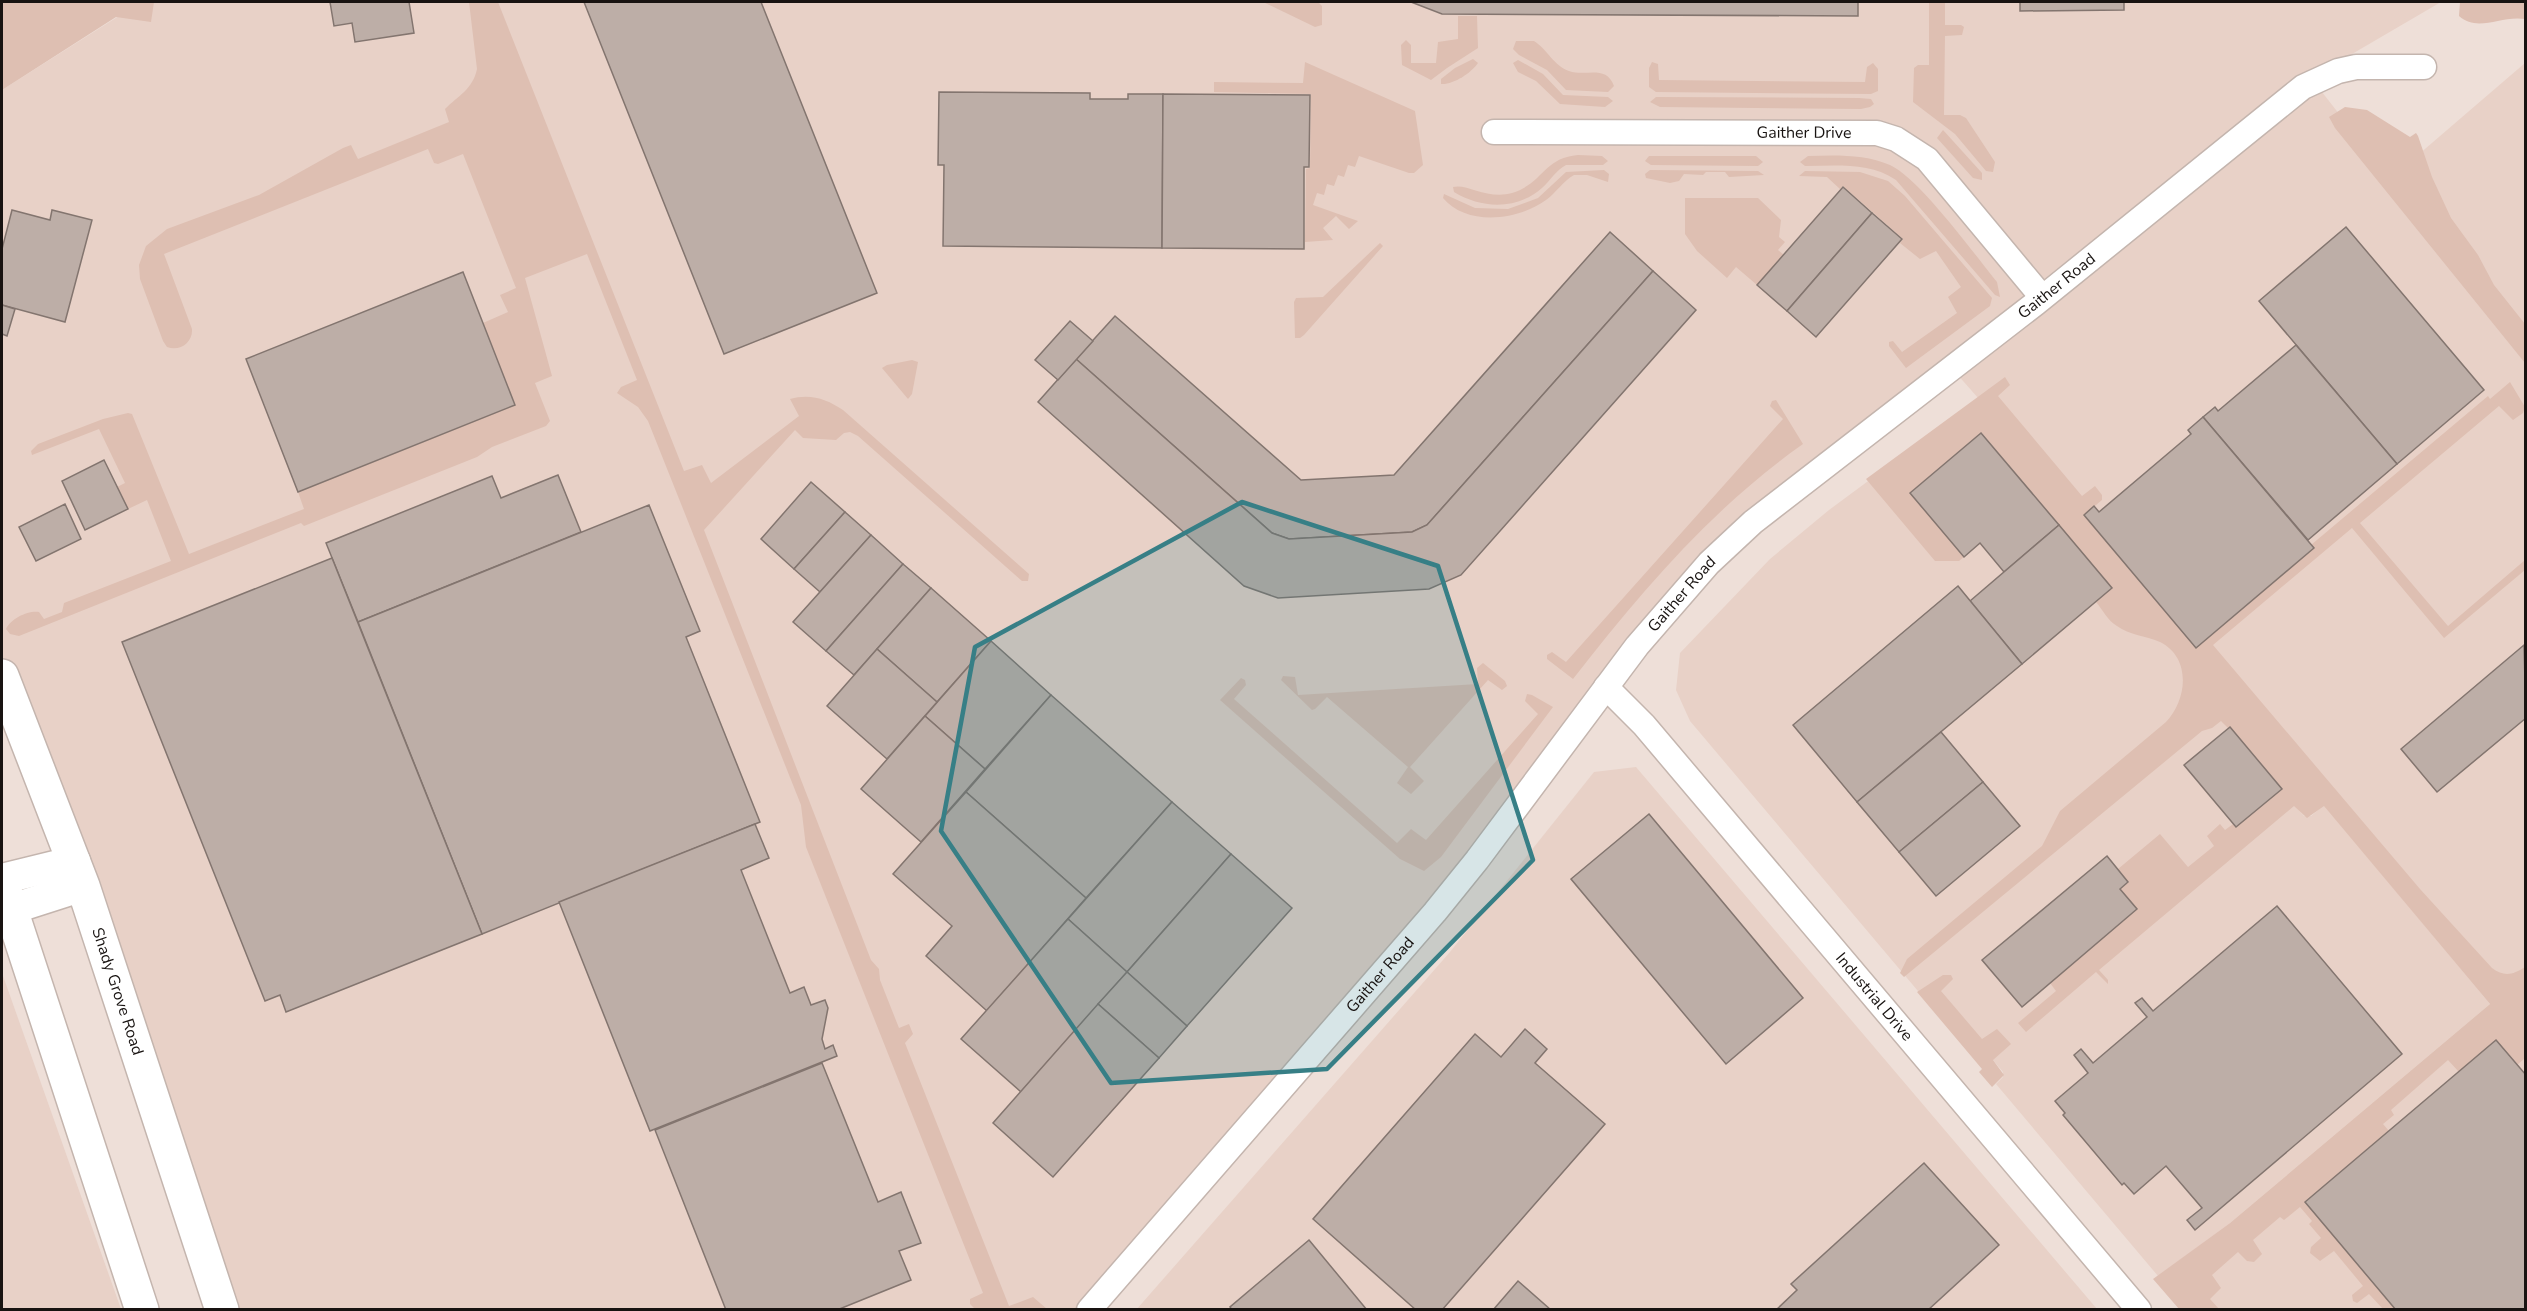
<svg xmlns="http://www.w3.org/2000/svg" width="2527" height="1311" font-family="'Nunito Sans',sans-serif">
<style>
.built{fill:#e8d1c7}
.green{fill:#debfb2}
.building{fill:#bdaea7;stroke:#83756f;stroke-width:1.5}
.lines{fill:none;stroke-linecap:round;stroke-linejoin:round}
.minor-casing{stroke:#c4b5ae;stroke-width:27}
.tertiary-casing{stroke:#c4b5ae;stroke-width:33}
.primary-casing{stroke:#c4b5ae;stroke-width:36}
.minor{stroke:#fff;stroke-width:24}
.tertiary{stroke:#fff;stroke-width:30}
.primary{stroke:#fff;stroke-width:33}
.marked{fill:#377f86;fill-opacity:0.2;stroke:#377f86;stroke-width:4.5;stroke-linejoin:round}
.labels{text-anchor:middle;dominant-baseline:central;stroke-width:4.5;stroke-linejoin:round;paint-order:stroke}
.street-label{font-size:16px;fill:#181311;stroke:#fff}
</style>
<rect width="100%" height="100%" fill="#eedfd8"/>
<g class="built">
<path d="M141,2H2441L2311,78L2390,179L2525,63V1309H2199L2176,1283L2506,1006L2319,786L2295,806L2304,816H2311L2324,805L2490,1004L2230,1223L2158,1276L1996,1084L2003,1077V1072L1993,1060L1983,1068L1690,721L1676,690L1680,653L1770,559L1829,510L1979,399L1948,364L1749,518L1487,840L1084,1309H224L2,671V90Z"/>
<path d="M1636,767L2097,1309L1136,1310L1450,952L1594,772Z"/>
<path d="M2,973L121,1309H2Z"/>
</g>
<g class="green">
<path d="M2,2H154L151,22L116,17L2,90Z"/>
<path d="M469,2H498L684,471L702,465L711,483L799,416L790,399C810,393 827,399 843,410L1029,574L1028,581H1022L858,436L850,432L844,433L836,440L803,438L795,430L704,530L871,960L879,969L880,980L899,1028L909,1024L913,1034L905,1043L1009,1306L1033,1297L1047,1309H975L970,1304V1299L983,1293L806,847L801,805L648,421L638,407L617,393L621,387L637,380L587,254L525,278L552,376L535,383L550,421L546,426L492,447L477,457L304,526L301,523L19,636L10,634L6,629C11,618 29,610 39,612L44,619L62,612L64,603L171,561L147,500L128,509L117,487L125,483L99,429L32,455L31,451L38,444L103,419L128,413L132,414L189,554L304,509L298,492L515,405L483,323L508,312L500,295L516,288L463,154L438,164L434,163L428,149L164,254L192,329C193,342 180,352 167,347L163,341L140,279L139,265L146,246L167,229L259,195L343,148L351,145L358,159L449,122L445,109C458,96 473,89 477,69Z"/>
<path d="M1263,2L1319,3L1322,6V25L1315,27Z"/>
<path d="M1929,2H1945V25H1961L1964,27L1962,35L1945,36L1944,115H1960L1966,118L1995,162L1993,172L1986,171L1955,134L1913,102L1914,68L1918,65H1929Z"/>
<path d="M2460,2H2525V19C2501,15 2478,33 2459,16Z"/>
<path d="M1458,16H1477L1478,48L1447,68L1431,80L1402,65L1401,45L1406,40L1411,45V63H1436L1438,42L1458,39Z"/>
<path d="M1516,41H1534C1546,48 1555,67 1569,71C1586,77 1606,64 1614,86L1608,92L1566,90L1547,70L1519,55L1513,49Z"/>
<path d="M1473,59L1478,63C1471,73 1453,85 1441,84V79L1455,68Z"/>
<path d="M1518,60L1543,74L1563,95L1608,97L1613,101L1605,107L1560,104L1536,81L1518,72L1513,63Z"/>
<path d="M1305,62L1415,111L1423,165L1414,173H1409L1359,156L1355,167L1348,165L1344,177L1338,175L1334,186L1327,184L1324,195L1317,193L1313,205L1358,221L1349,229L1336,216L1323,228L1333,240L1305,242L1306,169L1310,168L1311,94L1214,92V82L1303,83Z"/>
<path d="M1652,62L1658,64L1659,80L1865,82L1867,67L1873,63L1878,69V91L1871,94L1656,92L1649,87V68Z"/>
<path d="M1656,97L1859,98L1871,99L1874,104L1870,107L1861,109L1660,107L1650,102Z"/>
<path d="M2345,107L2367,110L2410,137L2416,133L2418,136L2432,177L2451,218L2478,255L2494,285L2525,324V363L2335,128L2329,117Z"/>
<path d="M1943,130L1982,173V180L1973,178L1937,138Z"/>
<path d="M1578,155L1602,156L1608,161L1603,165H1566C1556,170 1550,181 1542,188C1517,210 1482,209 1454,192L1453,187C1467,183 1487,200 1512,193C1544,183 1543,158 1578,155Z"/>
<path d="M1649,156H1756L1763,162L1758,166L1651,165L1645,161Z"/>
<path d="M1808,156C1835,155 1865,154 1890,165C1920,179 1974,254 1997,282L2000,297L1995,295L1896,180C1869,162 1836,166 1805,166L1800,162Z"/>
<path d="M1604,170L1609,174L1608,182L1587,175H1574C1563,181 1556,193 1546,200C1519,220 1467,227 1443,198L1444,194L1475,208L1508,209L1538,198L1566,172Z"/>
<path d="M1650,170L1758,171L1764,175L1729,177L1725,172H1706L1703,175L1684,174L1679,181L1670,183L1646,178L1645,174Z"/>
<path d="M1805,171L1860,172L1888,181L1905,196L1992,298L1990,306L1906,368L1889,346V342L1893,341L1902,352L1957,313L1948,297L1961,287L1936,251L1920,259L1900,243L1903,239L1843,186L1840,189L1827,177L1799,176Z"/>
<path d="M1685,198H1758L1781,220L1779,237L1785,242L1778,250L1784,255L1757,285L1736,267L1727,278L1697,251L1685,234Z"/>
<path d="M1380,243L1383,246L1304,335L1300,338H1295L1294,302L1296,298L1323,297Z"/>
<path d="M912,360L918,362L912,394L908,399L882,368L887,365Z"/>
<path d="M2005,377L2010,385L1998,396L2082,496L2095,486L2102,495V500L2084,515L2196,648L2314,548L2311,545L2488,396L2490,399L2510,382L2525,407L2523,413L2513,420L2499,406L2360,523L2448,626L2525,560V570L2444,638L2352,528L2213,645L2420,889L2492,968C2504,977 2513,975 2525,967V1061L2524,1059L2517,1065L2496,1040L2459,1072L2448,1060L2391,1110L2394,1115L2383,1124L2389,1131L2305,1202L2396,1309H2383L2369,1294L2357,1303L2353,1301L2352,1295L2363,1286L2334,1251L2320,1261L2310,1253L2311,1247L2321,1238L2309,1224L2312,1221L2300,1207L2284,1220L2280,1217L2253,1240L2262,1254L2254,1262L2247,1261L2238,1252L2212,1275L2221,1288L2210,1299L2219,1309H2179L2153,1279L2230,1223L2490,1004L2324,806L2307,818L2294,806L2099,970L2108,980V984L2096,972L2026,1032L2018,1023L2056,991L2050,983L2137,909L2120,889L2128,882L2118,869L2160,834L2188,867L2214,846L2207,836L2220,824L2225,830L2233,824L2236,827L2282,789L2230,727L2228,728L2221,721L2212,728L2202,731L1904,977L1900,973L1907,959L2042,846L2060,811L2166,722C2187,700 2192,658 2160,642C2147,636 2129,635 2117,626C2108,621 2102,609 2096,602L2111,588L1982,433L1910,493L1964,557L1959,561H1935L1866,479Z"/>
<path d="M1776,400L1803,444C1712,508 1641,592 1573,679L1547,659V655L1552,652L1566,662L1783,419L1770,406L1772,401Z"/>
<path d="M1483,663L1505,681L1507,686L1502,690L1488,680L1410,767L1424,781L1411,794L1397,783L1408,767L1327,697L1315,709L1312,710L1281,680L1283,676L1295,677L1298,695L1478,684L1477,668Z"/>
<path d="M1241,678L1245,680L1246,685L1234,699L1397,843L1411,829L1426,840L1538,714L1525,701L1527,694L1532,695L1553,707L1441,857L1424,871L1400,859L1220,700Z"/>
<path d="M1943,975H1951L1953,979L1941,991L1982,1039L1997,1029L2011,1044L1993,1060L2004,1075L1992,1087L1979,1072L1982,1069L1917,992Z"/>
</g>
<g class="building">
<path d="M330,2H409L414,33L355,42L352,23L334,26Z"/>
<path d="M584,2H761L877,293L724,354Z"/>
<path d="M1411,2H1858V16L1442,14Z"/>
<path d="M2020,2H2124V10L2020,11Z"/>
<path d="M939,92L1090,93V99H1128V94H1163L1162,248L943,246L944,165H938Z"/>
<path d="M1163,94L1310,95L1309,167H1304V249L1162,248Z"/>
<path d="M1843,187L1872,213L1787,311L1757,285Z"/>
<path d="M12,210L50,220L52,210L92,220L65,322L2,305V249Z"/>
<path d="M1872,213L1902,239L1816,337L1787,311Z"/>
<path d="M2346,227L2484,390L2397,464L2259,301Z"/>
<path d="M1610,232L1653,271L1427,525L1412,532L1289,539L1272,533L1076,359L1115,316L1301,480L1394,475Z"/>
<path d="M1653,271L1696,310L1461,575L1429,589L1278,598L1244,586L1038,402L1076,359L1272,533L1289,539L1412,532L1427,525Z"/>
<path d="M463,272L515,405L298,492L246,359Z"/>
<path d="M2,305L15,309L7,336L2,334Z"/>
<path d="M1070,321L1093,341L1058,380L1035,360Z"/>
<path d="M2296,345L2397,464L2308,540L2203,417L2215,407L2218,411Z"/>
<path d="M2203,417L2314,548L2196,648L2084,515L2094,506L2099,512L2191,434L2188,430Z"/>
<path d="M1981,433L2059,525L2004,572L1980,543L1964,557L1910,493Z"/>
<path d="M104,460L128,509L85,530L62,481Z"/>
<path d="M558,475L581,532L358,622L326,543L492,476L501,498Z"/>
<path d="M811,482L845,512L794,569L761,539Z"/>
<path d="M65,504L81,539L36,561L19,527Z"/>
<path d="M649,505L700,631L686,637L760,822L482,934L358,622Z"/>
<path d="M845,512L871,535L820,592L794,569Z"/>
<path d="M2059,525L2112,588L2022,664L1970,601Z"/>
<path d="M871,535L903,564L826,651L793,622Z"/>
<path d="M332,558L482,934L286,1012L280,995L265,1001L122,642Z"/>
<path d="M903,564L931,588L854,675L826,651Z"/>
<path d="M1958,586L2022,664L1857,802L1793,725Z"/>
<path d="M931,588L991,641L937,702L877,649Z"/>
<path d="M991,641L1051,695L985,769L925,716Z"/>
<path d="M2524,645L2526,718L2437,792L2401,749Z"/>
<path d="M877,649L937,702L887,759L827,706Z"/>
<path d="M1051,695L1172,802L1086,898L966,792Z"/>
<path d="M925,716L985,769L921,842L861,789Z"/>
<path d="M2230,727L2282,789L2236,827L2184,765Z"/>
<path d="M1941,732L1983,782L1899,852L1857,802Z"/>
<path d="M1983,782L2020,826L1936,896L1899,852Z"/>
<path d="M966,792L1086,898L987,1011L926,956L952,926L893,874Z"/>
<path d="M1172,802L1231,854L1127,972L1068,919Z"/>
<path d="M1649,814L1803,998L1726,1064L1571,879Z"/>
<path d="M755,824L769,858L741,870L790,993L804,987L811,1005L825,1000L828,1008L822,1039L825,1049L833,1045L837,1056L650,1131L559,902Z"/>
<path d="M1231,854L1292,908L1187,1026L1127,972Z"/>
<path d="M2107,856L2128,882L2120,889L2137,909L2022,1007L1982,960Z"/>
<path d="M2277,906L2402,1054L2195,1230L2187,1220L2202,1208L2166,1166L2134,1194L2124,1183L2122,1185L2063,1115L2065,1113L2055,1101L2088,1073L2074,1055L2081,1049L2093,1063L2147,1017L2135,1003L2142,998L2153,1011Z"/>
<path d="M1068,919L1127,972L1021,1092L961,1039Z"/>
<path d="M1127,972L1187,1026L1159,1058L1098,1004Z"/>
<path d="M1098,1004L1159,1058L1053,1177L993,1123Z"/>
<path d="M1525,1029L1547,1049L1535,1063L1605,1124L1442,1310H1416L1313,1219L1475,1034L1501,1057Z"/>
<path d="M2496,1040L2526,1075V1310H2396L2305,1202Z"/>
<path d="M822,1063L878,1202L901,1192L921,1243L899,1251L911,1280L837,1310H726L655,1130Z"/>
<path d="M1924,1163L1999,1245L1928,1310H1776L1797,1290L1791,1284Z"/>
<path d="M1309,1240L1367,1310H1232L1230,1307Z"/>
<path d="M1518,1281L1551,1310H1493Z"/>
</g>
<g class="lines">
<g class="minor-casing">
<g id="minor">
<path id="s1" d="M1494,132L1877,133L1896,139L1927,159L2042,297"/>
<path id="s2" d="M1606,687L1644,725L2139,1310"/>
<path id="s3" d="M1089,1310L1435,912L1477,860L1637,646L1709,563L1753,522L2036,303L2303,87L2338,71L2356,67H2424"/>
</g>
</g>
<g class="tertiary-casing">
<g id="tertiary">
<path d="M2,879L75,861"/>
<path d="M2,912L83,886"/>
</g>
</g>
<g class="primary-casing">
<g id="primary">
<path id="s4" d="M2,676L83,886L222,1310"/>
<path d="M2,882L142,1310"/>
</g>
</g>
<use href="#minor" class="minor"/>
<use href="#tertiary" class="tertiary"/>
<use href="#primary" class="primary"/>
</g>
<path class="marked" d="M1242,502L1438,566L1533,860L1327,1069L1111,1083L941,831L975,647Z"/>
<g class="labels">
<g class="street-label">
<text stroke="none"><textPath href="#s1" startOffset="310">Gaither Drive</textPath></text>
<text stroke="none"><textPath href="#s3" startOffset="1416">Gaither Road</textPath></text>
<text stroke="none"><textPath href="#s3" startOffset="930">Gaither Road</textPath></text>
<text stroke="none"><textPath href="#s3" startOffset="444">Gaither Road</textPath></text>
<text stroke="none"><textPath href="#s4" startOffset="336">Shady Grove Road</textPath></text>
<text stroke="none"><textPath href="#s2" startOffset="410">Industrial Drive</textPath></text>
</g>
</g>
<rect width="2527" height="1311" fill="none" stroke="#181311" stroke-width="6"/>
</svg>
